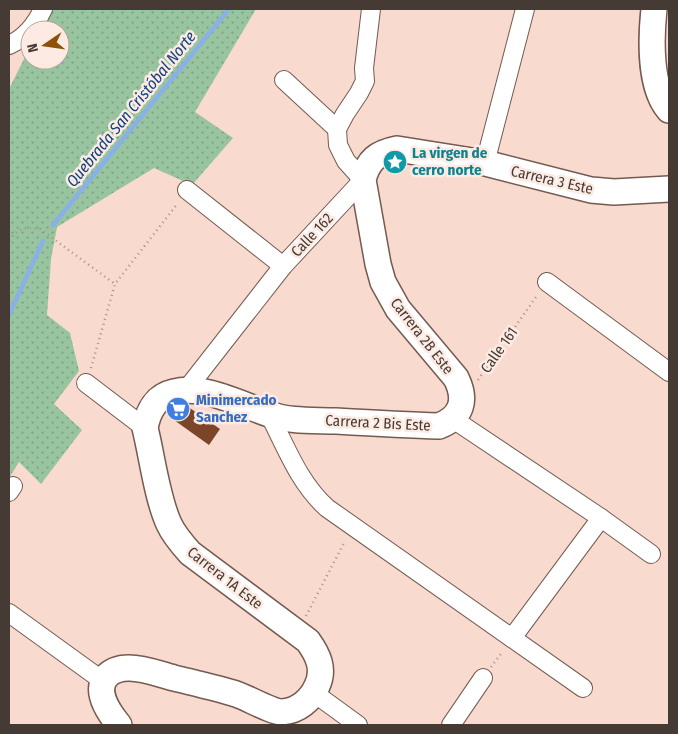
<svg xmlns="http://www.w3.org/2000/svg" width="678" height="734" font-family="'Fira Sans Condensed',sans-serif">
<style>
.grass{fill:url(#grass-dots)}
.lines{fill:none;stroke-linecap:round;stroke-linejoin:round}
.stream{stroke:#8ab1e7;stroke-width:4.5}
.building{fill:#7d4527}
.street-casing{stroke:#745a50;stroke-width:20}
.secondary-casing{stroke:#745a50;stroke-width:28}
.path{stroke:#a69087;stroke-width:2.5;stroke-dasharray:1 4;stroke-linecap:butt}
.street{stroke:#fff;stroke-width:18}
.secondary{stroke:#fff;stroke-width:25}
.labels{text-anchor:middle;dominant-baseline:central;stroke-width:5;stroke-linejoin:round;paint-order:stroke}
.culture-label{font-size:15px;font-weight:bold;fill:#0d838f;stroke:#fceae3;text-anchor:start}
.street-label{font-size:15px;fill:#463a35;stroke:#fceae3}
.shop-label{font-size:15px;font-weight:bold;fill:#366cbe;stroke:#fceae3;text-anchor:start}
.water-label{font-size:16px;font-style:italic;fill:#0e417f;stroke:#fceae3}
</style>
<defs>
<pattern id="grass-dots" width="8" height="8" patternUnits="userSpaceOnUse" patternTransform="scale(1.25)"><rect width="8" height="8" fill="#98c5a0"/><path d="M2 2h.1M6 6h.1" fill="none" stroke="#7ea183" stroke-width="1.8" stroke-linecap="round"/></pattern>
</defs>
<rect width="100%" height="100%" fill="#f8dace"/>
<path class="grass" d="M50,9H256L195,112L233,138L192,185L154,168L57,227L51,259L47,315L70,333L79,371L54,404L82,430L41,484L19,462L9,478V89L30,47V60H60V30H39Z"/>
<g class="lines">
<g class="stream">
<path d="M53,225L229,9"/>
<path d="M9,315L43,241"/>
</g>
</g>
<path class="building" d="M177,399L220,429L209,445L167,415Z"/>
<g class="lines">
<g class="street-casing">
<g id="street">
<path d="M9,45C25,38 36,24 43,9"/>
<path d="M284,80L337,129"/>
<path d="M485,163L525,9"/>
<path d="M187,190L283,266"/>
<path d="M547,282L669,372"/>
<path d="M86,383L145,428"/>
<path d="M186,390L283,266L363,180L346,161L338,145L337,129L345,114L359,93L365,81L364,68L371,9"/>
<path d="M269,414C286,447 299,483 327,508L583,688"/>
<path d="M453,419L601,518L651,554"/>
<path d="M9,492L13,486"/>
<path d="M9,613L103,681"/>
<path d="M512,638L601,518"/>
<path d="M314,693L358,725"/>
<path d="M451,725L483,678"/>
</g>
</g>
<g class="secondary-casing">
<g id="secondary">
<path d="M654,9C651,37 649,87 669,110"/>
<path d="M119,725C110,714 94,692 106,677C112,670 120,668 129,668C144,668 159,674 174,678C194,683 216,688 236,694C248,698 272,712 282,712C298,711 311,700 317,686C325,669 318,655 308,641L190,553C182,544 174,535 169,524C157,498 152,456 145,428C148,411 156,396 174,392C203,384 242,405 269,414C290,422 314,420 336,421C370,423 405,425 439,426C462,417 467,400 456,378L398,309L383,282L378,264L363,180C368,160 377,153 397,149L485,163L591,190L614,192L669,189"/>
</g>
</g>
<g class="path">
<path d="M9,240C21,227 23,227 40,229L115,284"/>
<path d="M91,368L115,284L178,203"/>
<path d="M478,380L538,294"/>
<path d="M306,616L345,541"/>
<path d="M491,667L503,651"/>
</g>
<use href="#street" class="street"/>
<use href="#secondary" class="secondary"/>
</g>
<defs>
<g id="sight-disc" transform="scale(1.25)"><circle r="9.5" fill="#0f9aa8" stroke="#fceae3"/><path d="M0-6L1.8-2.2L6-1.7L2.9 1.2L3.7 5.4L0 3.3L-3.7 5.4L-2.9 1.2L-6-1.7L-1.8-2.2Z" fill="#fff"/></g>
<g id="supermarket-disc" transform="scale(1.25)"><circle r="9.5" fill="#3f7fe0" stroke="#fceae3"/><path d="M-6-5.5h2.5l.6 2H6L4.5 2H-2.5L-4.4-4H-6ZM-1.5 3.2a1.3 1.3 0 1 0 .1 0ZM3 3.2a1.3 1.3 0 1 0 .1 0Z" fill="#fff"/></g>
</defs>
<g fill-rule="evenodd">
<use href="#sight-disc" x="395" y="162"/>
<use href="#supermarket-disc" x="178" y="409"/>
</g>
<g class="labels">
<g class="culture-label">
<text x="412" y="153">La virgen de<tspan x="412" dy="17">cerro norte</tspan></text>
</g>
<g class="street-label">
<text transform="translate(552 180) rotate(13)">Carrera 3 Este</text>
<text transform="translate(312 235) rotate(-47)">Calle 162</text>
<text transform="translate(422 336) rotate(52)">Carrera 2B Este</text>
<text transform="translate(499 350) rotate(-55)">Calle 161</text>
<text transform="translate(378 423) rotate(3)">Carrera 2 Bis Este</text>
<text transform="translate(225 578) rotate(38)">Carrera 1A Este</text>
</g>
<g class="shop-label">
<text x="196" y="400">Minimercado<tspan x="196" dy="17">Sanchez</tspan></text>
</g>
<g class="water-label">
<text transform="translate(131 109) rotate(-51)">Quebrada San Cristóbal Norte</text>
</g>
</g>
<rect width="678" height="734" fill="none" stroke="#463a35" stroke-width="20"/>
<g transform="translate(45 45) rotate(257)"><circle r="24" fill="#fceae3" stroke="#b3a49d"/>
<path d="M0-4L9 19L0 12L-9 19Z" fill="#8b5208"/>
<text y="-8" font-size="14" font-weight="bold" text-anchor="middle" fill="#463a35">N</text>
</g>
</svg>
